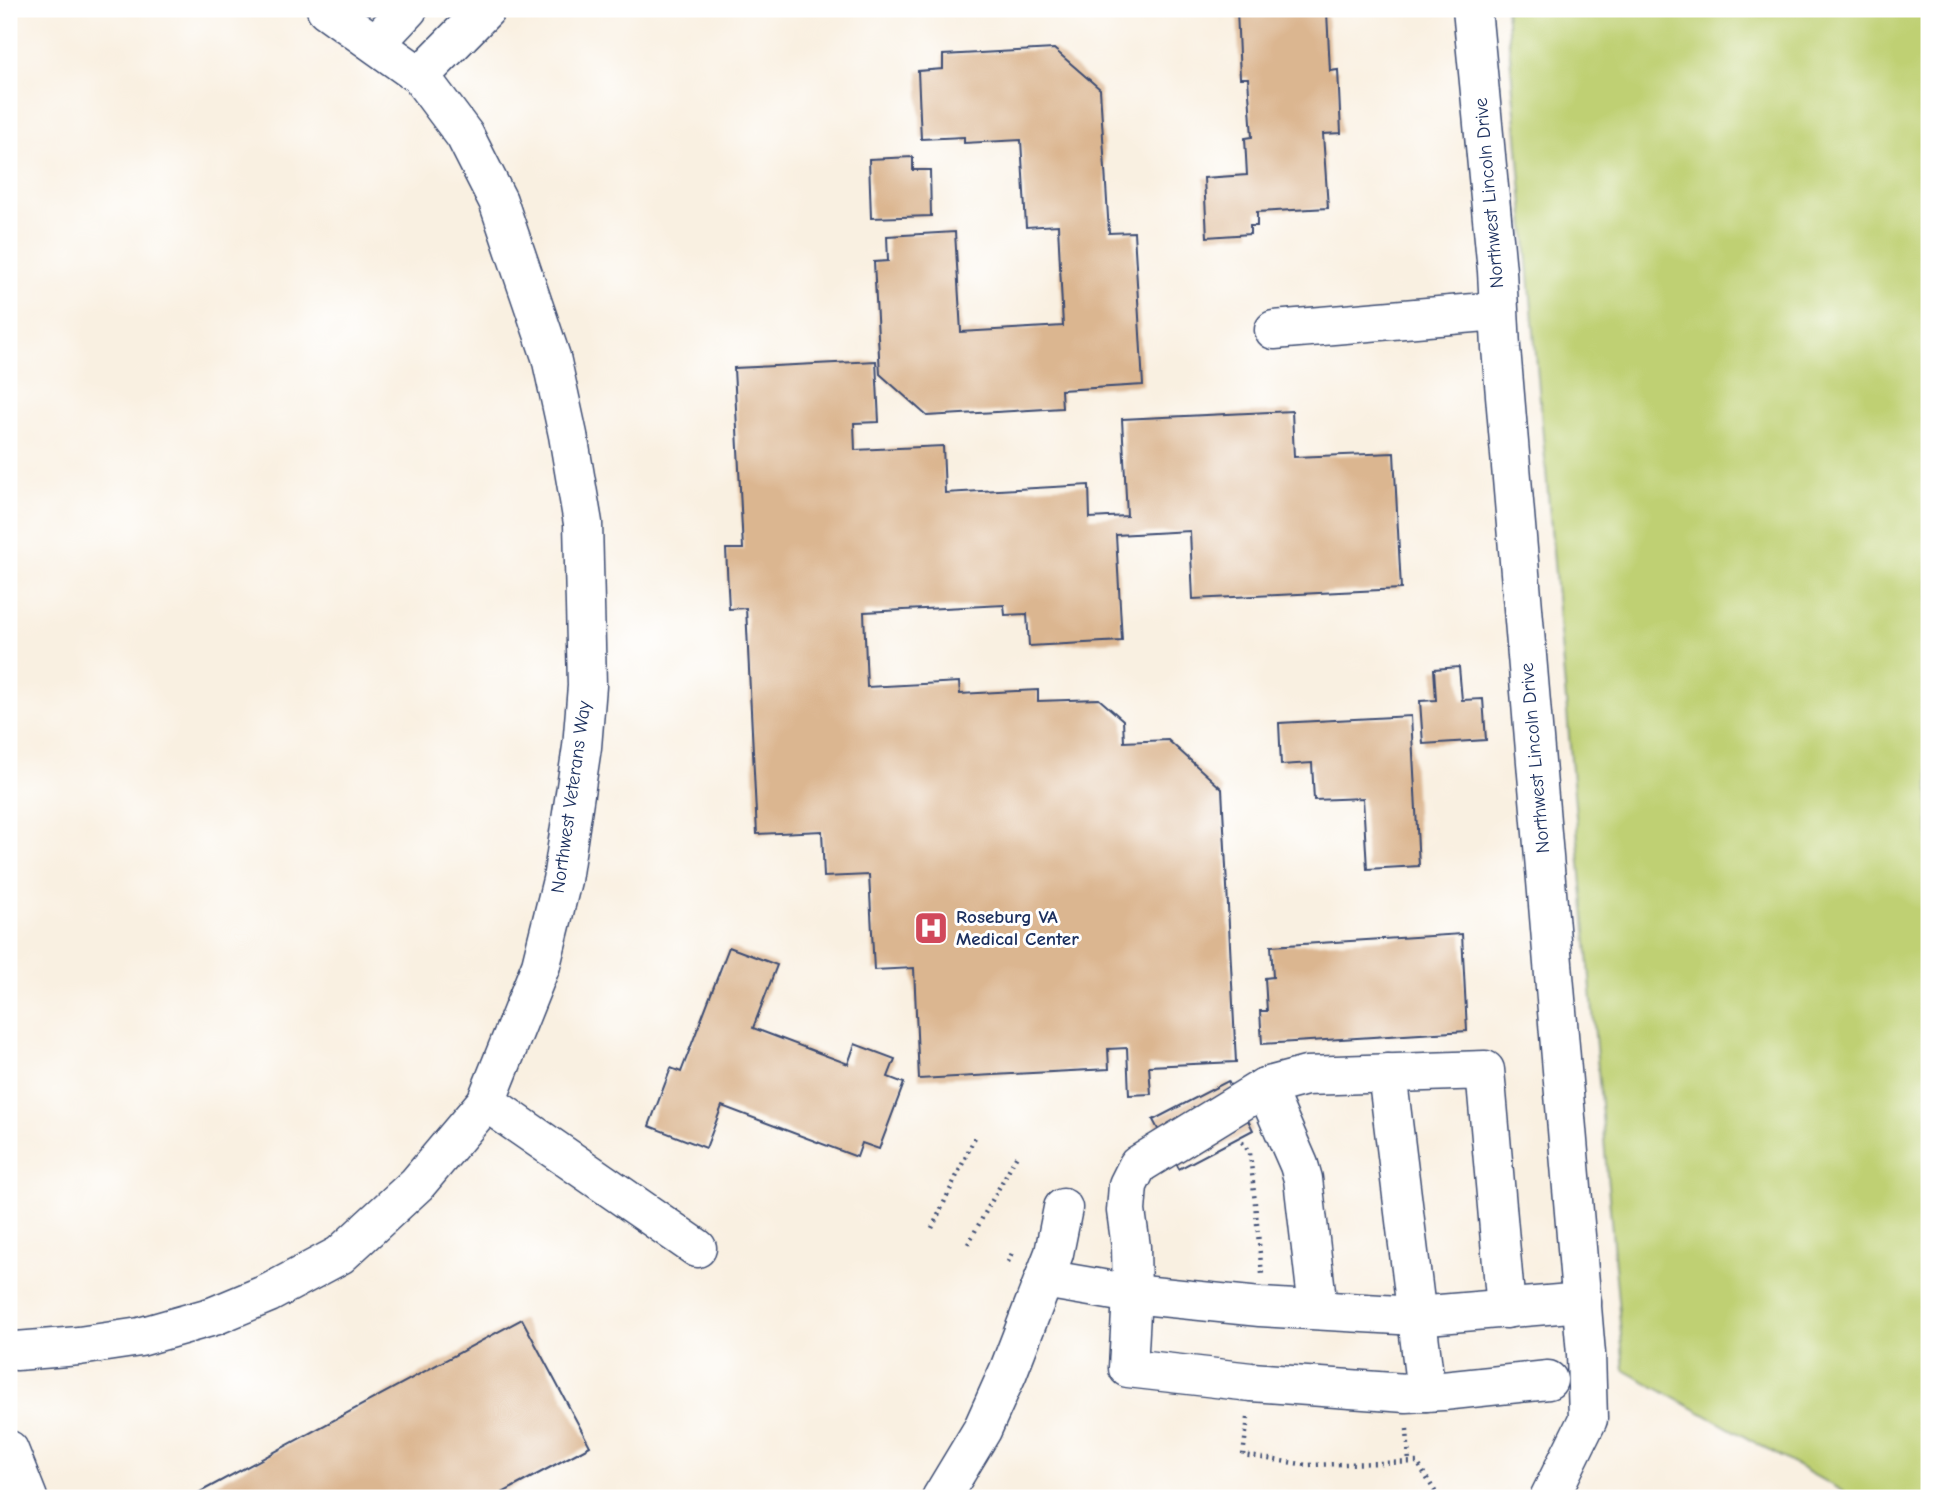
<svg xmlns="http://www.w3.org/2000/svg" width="1938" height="1507" font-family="'Comic Neue',sans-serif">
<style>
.green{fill:#bfd073;stroke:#6d8068;stroke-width:2}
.building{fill:#dbb690}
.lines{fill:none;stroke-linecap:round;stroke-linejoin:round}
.minor-casing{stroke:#3c4c72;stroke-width:41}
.path{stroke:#3c4c72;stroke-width:4.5;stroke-dasharray:2 5;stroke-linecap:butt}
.minor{stroke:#fff;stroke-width:38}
.labels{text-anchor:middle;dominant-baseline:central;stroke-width:6;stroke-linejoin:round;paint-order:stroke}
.street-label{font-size:19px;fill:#1b2f5e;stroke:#fff}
.poi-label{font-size:19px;font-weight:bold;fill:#1b2f5e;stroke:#fff;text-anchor:start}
</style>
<rect width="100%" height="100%" fill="#fff"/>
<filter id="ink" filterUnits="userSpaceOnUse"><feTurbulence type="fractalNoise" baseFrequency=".0143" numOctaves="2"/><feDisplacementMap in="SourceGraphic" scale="14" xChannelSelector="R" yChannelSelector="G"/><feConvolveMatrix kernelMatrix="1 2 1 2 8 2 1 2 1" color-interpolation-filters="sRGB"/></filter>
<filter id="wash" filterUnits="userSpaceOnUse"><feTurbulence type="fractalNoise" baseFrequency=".00686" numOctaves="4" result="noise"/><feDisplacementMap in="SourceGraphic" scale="28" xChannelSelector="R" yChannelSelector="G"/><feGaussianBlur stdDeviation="1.57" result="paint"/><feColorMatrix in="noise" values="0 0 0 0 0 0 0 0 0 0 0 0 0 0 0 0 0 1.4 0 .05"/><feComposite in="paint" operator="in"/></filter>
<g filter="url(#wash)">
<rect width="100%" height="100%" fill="#f9f0e1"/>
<path class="green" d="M1506,9H1929V1498H1855L1624,1370Z"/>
<g id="blocks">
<g class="building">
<path d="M1237,9H1318V12H1327L1330,71L1338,70L1341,133L1323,134L1328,208L1257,212V226H1250V234L1207,237L1204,178L1247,175L1245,138L1252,137L1248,78H1240Z"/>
<path d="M1054,49L1100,89L1109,233L1134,232L1143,385L1061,390L1062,408L927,416L880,374L874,262L888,261L887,236L955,232L961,332L1063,326L1058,225L1026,227L1021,140L964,143V137L921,139L918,71L943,69V55Z"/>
<path d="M913,157V170H930L931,216L871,218L869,159Z"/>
<path d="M876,361L879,422L854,423L855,450L943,446L945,493L1089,485L1090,518L1127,516L1122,419L1292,411L1294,457L1394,453L1401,589L1193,599L1190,531L1116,535L1122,641L1029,646L1027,614L1005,615L1004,605L864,612L867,687L959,682L960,694L1038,690V701L1099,699L1123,720L1124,742L1168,740L1222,789L1236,1062L1149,1066L1151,1094L1129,1095L1127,1048L1108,1049L1109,1069L919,1079L914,968L874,970L869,875L824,877L822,831L757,834L746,608L729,609L726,549H743L734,368Z"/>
<path d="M1459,667L1462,700L1483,699L1486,740L1423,744L1420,701L1436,700L1434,669Z"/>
<path d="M1411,716L1419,866L1367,869L1363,798L1314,800L1312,763L1281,765L1279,723Z"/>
<path d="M1462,934L1467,1031L1262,1044L1260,1011H1267L1265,978L1273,977L1271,946Z"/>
<path d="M729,947L777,965L753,1028L848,1064L855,1044L895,1059L888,1077L904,1083L879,1149L862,1143L857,1157L722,1106L706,1148L649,1126L671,1068L681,1072Z"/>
<path d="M1228,1081L1253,1130L1179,1169L1153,1120Z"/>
<path d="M522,1319L590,1446L493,1498H189Z"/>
</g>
</g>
</g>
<g filter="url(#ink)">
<use href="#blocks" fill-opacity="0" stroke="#3c4c72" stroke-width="2"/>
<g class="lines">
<g class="minor-casing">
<g id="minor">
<path d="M1472,9L1497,271L1501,348L1586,1354L1588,1419L1549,1498"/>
<path d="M376,43L408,9"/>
<path d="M420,76L486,9"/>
<path d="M1274,330L1498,311"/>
<path d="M1387,1073L1426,1392"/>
<path d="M1265,1087L1299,1165L1303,1179L1318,1309"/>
<path d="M486,1102L697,1248"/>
<path d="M1044,1279L1132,1294L1260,1307L1416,1316L1582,1302"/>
<path d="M1506,1309L1485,1070L1306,1076L1265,1087L1138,1165L1128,1185L1126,1211L1131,1247L1132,1294L1128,1368L1251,1382L1406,1393L1443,1391L1548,1380"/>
<path d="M9,1349L16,1351L79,1346L140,1337L214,1316L269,1293L340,1255L417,1184L486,1102L541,965L562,880L582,747L587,686L583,523L568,435L551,357L498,201L465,136L420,76L326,9"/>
<path d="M9,1450L28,1498"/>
<path d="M941,1498L982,1430L1008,1372L1054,1253L1063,1208"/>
</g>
</g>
<g class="path">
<path d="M1242,1142L1250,1153L1262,1274"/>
<path d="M932,1228L976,1135"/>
<path d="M968,1244L1017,1155"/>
<path d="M1008,1262L1013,1251"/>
<path d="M1248,1418L1243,1455L1307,1465L1417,1462L1439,1498"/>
<path d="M1407,1429L1409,1463"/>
</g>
<use href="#minor" class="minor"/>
</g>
</g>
<defs>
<g id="hospital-square" transform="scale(1.75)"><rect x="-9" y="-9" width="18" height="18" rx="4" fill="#d1495b" stroke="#fff"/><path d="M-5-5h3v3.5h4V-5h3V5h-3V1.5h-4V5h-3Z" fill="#fff"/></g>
</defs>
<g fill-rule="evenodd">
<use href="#hospital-square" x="931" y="928"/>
</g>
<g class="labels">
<g class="street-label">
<text transform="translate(1489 193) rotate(-95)">Northwest Lincoln Drive</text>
<text transform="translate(1535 758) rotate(-95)">Northwest Lincoln Drive</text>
<text transform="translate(571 797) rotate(-82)">Northwest Veterans Way</text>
</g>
<g class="poi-label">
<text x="956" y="917">Roseburg VA<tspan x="956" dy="22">Medical Center</tspan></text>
</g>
</g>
<rect width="1938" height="1507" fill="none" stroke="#fff" stroke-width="35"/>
</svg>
